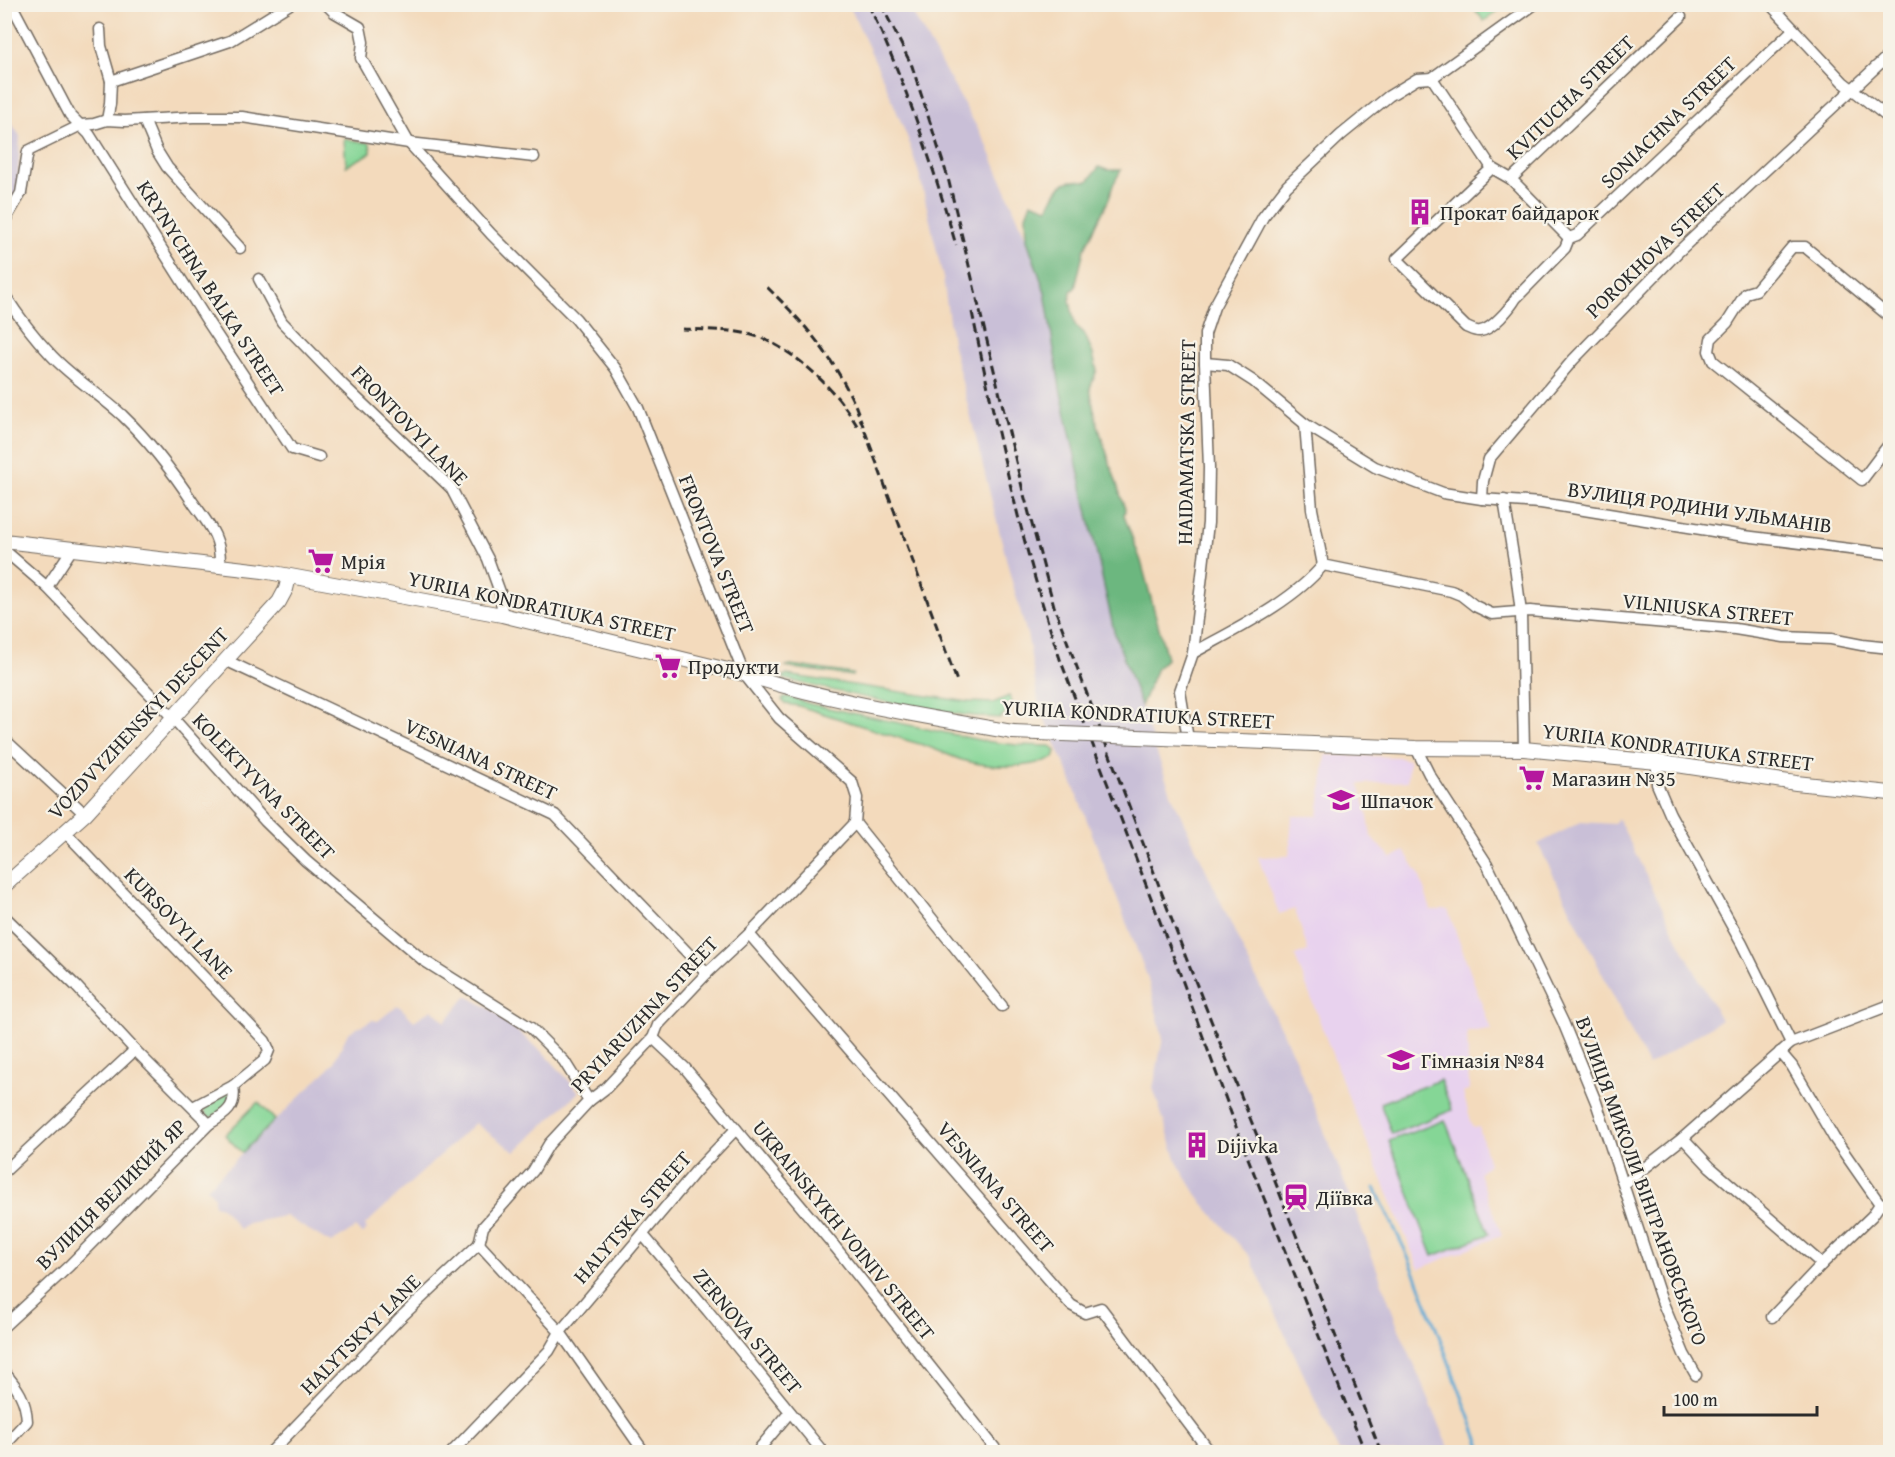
<svg xmlns="http://www.w3.org/2000/svg" width="1895" height="1457" font-family="'Gentium Book Plus',serif">
<style>
.built{fill:#e8d2ee}
.industrial{fill:#c9bfd7}
.green{fill:#85d696;stroke:#588060;stroke-width:1.5}
.forest{fill:#6cb77f;stroke:#4c7155;stroke-width:1.5}
.lines{fill:none;stroke-linecap:round;stroke-linejoin:round}
.stream{stroke:#5ba8d4;stroke-width:3}
.minor-casing{stroke:#71685e;stroke-width:13}
.tertiary-casing{stroke:#71685e;stroke-width:16}
.minor{stroke:#fff;stroke-width:10}
.tertiary{stroke:#fff;stroke-width:14}
.rail{stroke:#2b2b2b;stroke-width:3;stroke-dasharray:9 4.5;stroke-linecap:butt}
.tertiary-bridge-casing{stroke:#71685e;stroke-width:16;stroke-linecap:butt}
.tertiary-bridge{stroke:#fff;stroke-width:14}
.labels{text-anchor:middle;dominant-baseline:central;stroke-width:4.5;stroke-linejoin:round;paint-order:stroke}
.street-label{font-size:21px;fill:#2b2b2b;stroke:#f7f3e8}
.poi-label{font-size:21px;fill:#2b2b2b;stroke:#f7f3e8;text-anchor:start}
</style>
<rect width="100%" height="100%" fill="#f7f3e8"/>
<filter id="ink" filterUnits="userSpaceOnUse"><feTurbulence type="fractalNoise" baseFrequency=".0167" numOctaves="2"/><feDisplacementMap in="SourceGraphic" scale="12" xChannelSelector="R" yChannelSelector="G"/><feConvolveMatrix kernelMatrix="1 2 1 2 8 2 1 2 1" color-interpolation-filters="sRGB"/></filter>
<filter id="wash" filterUnits="userSpaceOnUse"><feTurbulence type="fractalNoise" baseFrequency=".008" numOctaves="4" result="noise"/><feDisplacementMap in="SourceGraphic" scale="24" xChannelSelector="R" yChannelSelector="G"/><feGaussianBlur stdDeviation="1.35" result="paint"/><feColorMatrix in="noise" values="0 0 0 0 0 0 0 0 0 0 0 0 0 0 0 0 0 1.4 0 .05"/><feComposite in="paint" operator="in"/></filter>
<g filter="url(#wash)">
<rect width="100%" height="100%" fill="#f3dabc"/>
<path class="built" d="M1326,755L1399,757L1402,759L1409,760L1408,781L1359,784L1368,817L1371,837L1392,858L1404,851L1419,874L1431,910H1448L1491,1030L1467,1032L1469,1089L1463,1093L1473,1128L1479,1127L1489,1164L1479,1173L1502,1235L1419,1269L1348,1096L1295,956L1308,951L1295,909L1279,914L1258,857L1289,856L1292,816H1318Z"/>
<g class="industrial">
<path d="M849,5H908L987,145L1027,240L1045,292L1060,388L1114,631L1172,796L1254,974L1296,1060L1348,1191L1399,1329L1451,1452H1339L1250,1257L1200,1200L1178,1164L1153,1088L1163,1038L1147,976L1069,774L1039,706L1028,638L1011,578L952,342L943,278L920,177L908,139L882,76Z"/>
<path d="M4,112L20,136L17,193L4,214Z"/>
<path d="M1618,818L1677,938L1721,1020L1648,1066L1538,844L1581,822L1614,824Z"/>
<path d="M467,996L492,1010L546,1055L579,1092L515,1152L475,1123L365,1225L367,1229L362,1234L356,1228L331,1243L285,1216L248,1223L239,1229L222,1207L214,1205V1196L207,1188L333,1064L348,1033L372,1020L378,1021L398,1005L414,1021L432,1009L445,1022Z"/>
</g>
<g class="green">
<path d="M1471,5H1506L1484,21Z"/>
<path d="M344,139L370,143L371,153L346,166Z"/>
<path d="M791,665L853,674L852,676L786,667V666Z"/>
<path d="M786,675L969,702L993,703L1009,696L1012,702L1008,710L1000,718C929,714 853,695 784,679L783,676Z"/>
<path d="M789,697L810,704L984,741L1017,745L1050,746L1056,751L1054,758C1025,769 992,768 962,760C944,754 928,745 909,741L799,706L786,704L782,700L784,698Z"/>
<path d="M1440,1080L1452,1110L1392,1134L1380,1103Z"/>
<path d="M230,1091V1103L211,1118L207,1116L203,1108Z"/>
<path d="M258,1102L275,1120L242,1153L225,1135Z"/>
<path d="M1445,1120L1489,1234L1433,1256L1389,1141Z"/>
</g>
<path class="forest" d="M1099,167L1107,170H1121L1113,185L1109,199L1084,250L1075,288L1071,291L1070,301L1075,325L1084,333L1092,351L1097,370L1090,388L1093,405L1099,429L1125,509L1124,516L1141,561L1167,658L1157,668L1141,706L1114,631L1060,388L1045,292L1027,240L1026,215L1031,202L1048,208C1060,186 1060,178 1088,181Z"/>
<g class="lines">
<path class="stream" d="M1375,1188L1404,1248L1417,1278L1483,1452"/>
</g>
</g>
<g filter="url(#ink)">
<g class="lines">
<g class="minor-casing">
<g id="minor">
<path d="M326,4L334,12L360,27L363,42L361,58L409,143L491,234L576,319L616,369L638,408L744,674L779,718L852,782L857,798L855,823L1002,1006"/>
<path d="M1770,4L1843,82L1890,119"/>
<path d="M15,11L70,115L89,134L208,322L292,449L319,457"/>
<path d="M100,29L101,46L111,81L110,104L107,120"/>
<path d="M1432,78L1492,168L1511,179L1569,238"/>
<path d="M111,81L230,41L290,4"/>
<path d="M144,120L157,151L167,167L240,248"/>
<path d="M1492,168L1397,259L1466,327C1471,329 1476,332 1480,331C1492,330 1510,308 1516,298L1565,248L1569,238L1577,235L1793,30"/>
<path d="M1511,179L1681,17"/>
<path d="M4,222L21,193L28,151L81,125L94,124L107,120L125,121L193,117H242L409,143L534,157"/>
<path d="M259,279L282,322L342,384L451,488L488,559L501,595L502,615"/>
<path d="M4,294C18,316 34,337 52,356C73,378 99,394 122,415C150,442 173,472 194,504C209,525 221,537 220,565"/>
<path d="M1890,317L1805,247H1792L1756,290L1746,293L1727,323L1711,339L1709,351L1713,361L1862,480L1890,443"/>
<path d="M1205,363L1228,365L1253,381L1305,424L1375,467L1443,493L1482,499L1541,503L1744,536L1890,554"/>
<path d="M1305,424L1312,509L1323,565"/>
<path d="M1482,499L1483,481L1489,459L1573,360L1678,252L1890,54"/>
<path d="M1504,500L1516,573L1521,613L1524,749"/>
<path d="M4,550L47,587L173,718L265,821L306,861L423,960L531,1028L564,1061L589,1101"/>
<path d="M47,587L72,549"/>
<path d="M1193,653C1234,630 1293,602 1323,565L1451,591L1461,595L1475,606L1492,614L1530,611L1735,629L1784,637L1831,639L1862,645L1890,648"/>
<path d="M225,660L555,815L707,973"/>
<path d="M4,739L85,814"/>
<path d="M1188,739L1180,691L1193,653L1208,523L1209,468L1205,363V334L1214,307L1263,217L1287,186L1341,135L1389,96L1417,79L1432,78L1535,4"/>
<path d="M1416,748L1429,774L1487,864L1563,1022L1596,1102L1660,1296L1684,1354L1696,1375"/>
<path d="M1657,762V784L1670,814L1742,944L1791,1043"/>
<path d="M4,916L76,986L135,1050L209,1124"/>
<path d="M749,934L1071,1305L1085,1313L1101,1308L1210,1452"/>
<path d="M653,1038L685,1068L836,1248L998,1452"/>
<path d="M1780,1052L1792,1066L1834,1138L1880,1204L1890,1203"/>
<path d="M193,1107L233,1086"/>
<path d="M1683,1138L1710,1167L1822,1264L1872,1216L1880,1204"/>
<path d="M4,1172L135,1050"/>
<path d="M1624,1184L1683,1138L1791,1043L1890,1005"/>
<path d="M643,1235L708,1311L823,1452"/>
<path d="M479,1244L483,1227L533,1171L549,1144L589,1101L606,1088L653,1038L658,1025L707,973L749,934L855,823"/>
<path d="M479,1244L560,1332L644,1452"/>
<path d="M1772,1317L1822,1264"/>
<path d="M4,1326L69,1266L209,1124C226,1114 237,1107 233,1086L265,1060L269,1050L265,1041L66,833"/>
<path d="M4,1372C18,1388 26,1400 27,1421L4,1446"/>
<path d="M271,1452L399,1319L479,1244"/>
<path d="M452,1452L549,1351L560,1332L696,1171L736,1129"/>
<path d="M759,1452L760,1448L790,1412"/>
</g>
</g>
<g class="tertiary-casing">
<g id="tertiary">
<path d="M4,541L263,571L502,615L744,674C831,702 923,716 1013,732"/>
<path d="M1188,739L1416,748L1524,749L1657,762L1796,783L1890,793"/>
<path d="M4,886L85,814L279,602L286,589L289,577"/>
</g>
</g>
<use href="#minor" class="minor"/>
<use href="#tertiary" class="tertiary"/>
<g class="rail">
<path d="M868,4C906,82 932,163 956,245"/>
<path d="M881,4L912,66L948,178L1023,491L1054,606L1188,963L1258,1138L1381,1452"/>
<path d="M767,287C808,327 832,355 856,407L958,684"/>
<path d="M972,312C996,428 1022,546 1060,659L1180,974L1242,1143L1365,1452"/>
<path d="M682,329C703,330 727,329 748,334C791,344 838,391 859,429"/>
</g>
<g class="tertiary-bridge-casing">
<path id="tertiary-bridge" d="M1013,732L1188,739"/>
</g>
<use href="#tertiary-bridge" class="tertiary-bridge"/>
</g>
</g>
<defs>
<g id="building-bare" transform="scale(2.07)"><path d="M-4-6H4V6H1V3H-1V6H-4ZM-2.5-4.3h1.7v1.8h-1.7ZM.8-4.3h1.7v1.8H.8ZM-2.5-1h1.7V.8h-1.7ZM.8-1h1.7V.8H.8Z" fill="#b5179e" stroke="#f7f3e8" stroke-width="2.5" paint-order="stroke"/></g>
<g id="supermarket-bare" transform="scale(2.07)"><path d="M-6-5.5h2.5l.6 2H6L4.5 2H-2.5L-4.4-4H-6ZM-1.5 3.2a1.3 1.3 0 1 0 .1 0ZM3 3.2a1.3 1.3 0 1 0 .1 0Z" fill="#b5179e" stroke="#f7f3e8" stroke-width="2.5" paint-order="stroke"/></g>
<g id="school-bare" transform="scale(2.07)"><path d="M0-5L7-2L0 1L-7-2ZM-4 1L0 2.5L4 1V4Q0 6-4 4Z" fill="#b5179e" stroke="#f7f3e8" stroke-width="2.5" paint-order="stroke"/></g>
<g id="station-bare" transform="scale(2.07)"><path d="M-3-6H3Q5-6 5-4V2Q5 4 3 4L4.5 6H3L1.5 4h-3L-3 6H-4.5L-3 4Q-5 4-5 2V-4Q-5-6-3-6ZM-3.5-4v3h7v-3ZM-3.5 1v1.5H-2V1ZM2 1v1.5H3.5V1Z" fill="#b5179e" stroke="#f7f3e8" stroke-width="2.5" paint-order="stroke"/></g>
</defs>
<g fill-rule="evenodd">
<use href="#building-bare" x="1420" y="212"/>
<use href="#supermarket-bare" x="321" y="561"/>
<use href="#supermarket-bare" x="668" y="666"/>
<use href="#supermarket-bare" x="1532" y="778"/>
<use href="#school-bare" x="1341" y="800"/>
<use href="#school-bare" x="1401" y="1060"/>
<use href="#building-bare" x="1197" y="1145"/>
<use href="#station-bare" x="1296" y="1197"/>
</g>
<g class="labels">
<g class="street-label">
<text transform="translate(1570 97) rotate(-44)">KVITUCHA STREET</text>
<text transform="translate(1668 122) rotate(-44)">SONIACHNA STREET</text>
<text transform="translate(1655 250) rotate(-44)">POROKHOVA STREET</text>
<text transform="translate(211 288) rotate(57)">KRYNYCHNA BALKA STREET</text>
<text transform="translate(410 425) rotate(46)">FRONTOVYI LANE</text>
<text transform="translate(1186 442) rotate(-89)">HAIDAMATSKA STREET</text>
<text transform="translate(1700 507) rotate(8)">ВУЛИЦЯ РОДИНИ УЛЬМАНІВ</text>
<text transform="translate(717 554) rotate(68)">FRONTOVA STREET</text>
<text transform="translate(542 606) rotate(12)">YURIIA KONDRATIUKA STREET</text>
<text transform="translate(1708 609) rotate(6)">VILNIUSKA STREET</text>
<text transform="translate(1138 714) rotate(3)">YURIIA KONDRATIUKA STREET</text>
<text transform="translate(138 723) rotate(-47)">VOZDVYZHENSKYI DESCENT</text>
<text transform="translate(1678 747) rotate(7)">YURIIA KONDRATIUKA STREET</text>
<text transform="translate(481 759) rotate(25)">VESNIANA STREET</text>
<text transform="translate(264 786) rotate(46)">KOLEKTYVNA STREET</text>
<text transform="translate(179 923) rotate(46)">KURSOVYI LANE</text>
<text transform="translate(644 1014) rotate(-47)">PRYIARUZHNA STREET</text>
<text transform="translate(1642 1181) rotate(70)">ВУЛИЦЯ МИКОЛИ ВІНГРАНОВСЬКОГО</text>
<text transform="translate(996 1187) rotate(49)">VESNIANA STREET</text>
<text transform="translate(111 1194) rotate(-45)">ВУЛИЦЯ ВЕЛИКИЙ ЯР</text>
<text transform="translate(632 1217) rotate(-49)">HALYTSKA STREET</text>
<text transform="translate(844 1230) rotate(51)">UKRAINSKYKH VOINIV STREET</text>
<text transform="translate(748 1331) rotate(50)">ZERNOVA STREET</text>
<text transform="translate(360 1334) rotate(-45)">HALYTSKYY LANE</text>
</g>
<g class="poi-label">
<text x="1440" y="212">Прокат байдарок</text>
<text x="341" y="561">Мрія</text>
<text x="688" y="666">Продукти</text>
<text x="1552" y="778">Магазин №35</text>
<text x="1361" y="800">Шпачок</text>
<text x="1421" y="1060">Гімназія №84</text>
<text x="1217" y="1145">Dijivka</text>
<text x="1316" y="1197">Діївка</text>
</g>
</g>
<rect width="1895" height="1457" fill="none" stroke="#f7f3e8" stroke-width="24"/>
<path d="M1664 1406v9h153v-9" fill="none" stroke="#2b2b2b" stroke-width="3"/>
<text x="1673" y="1406" font-size="18" fill="#2b2b2b" stroke="#f7f3e8" stroke-width="4.5" paint-order="stroke">100 m</text>
</svg>
